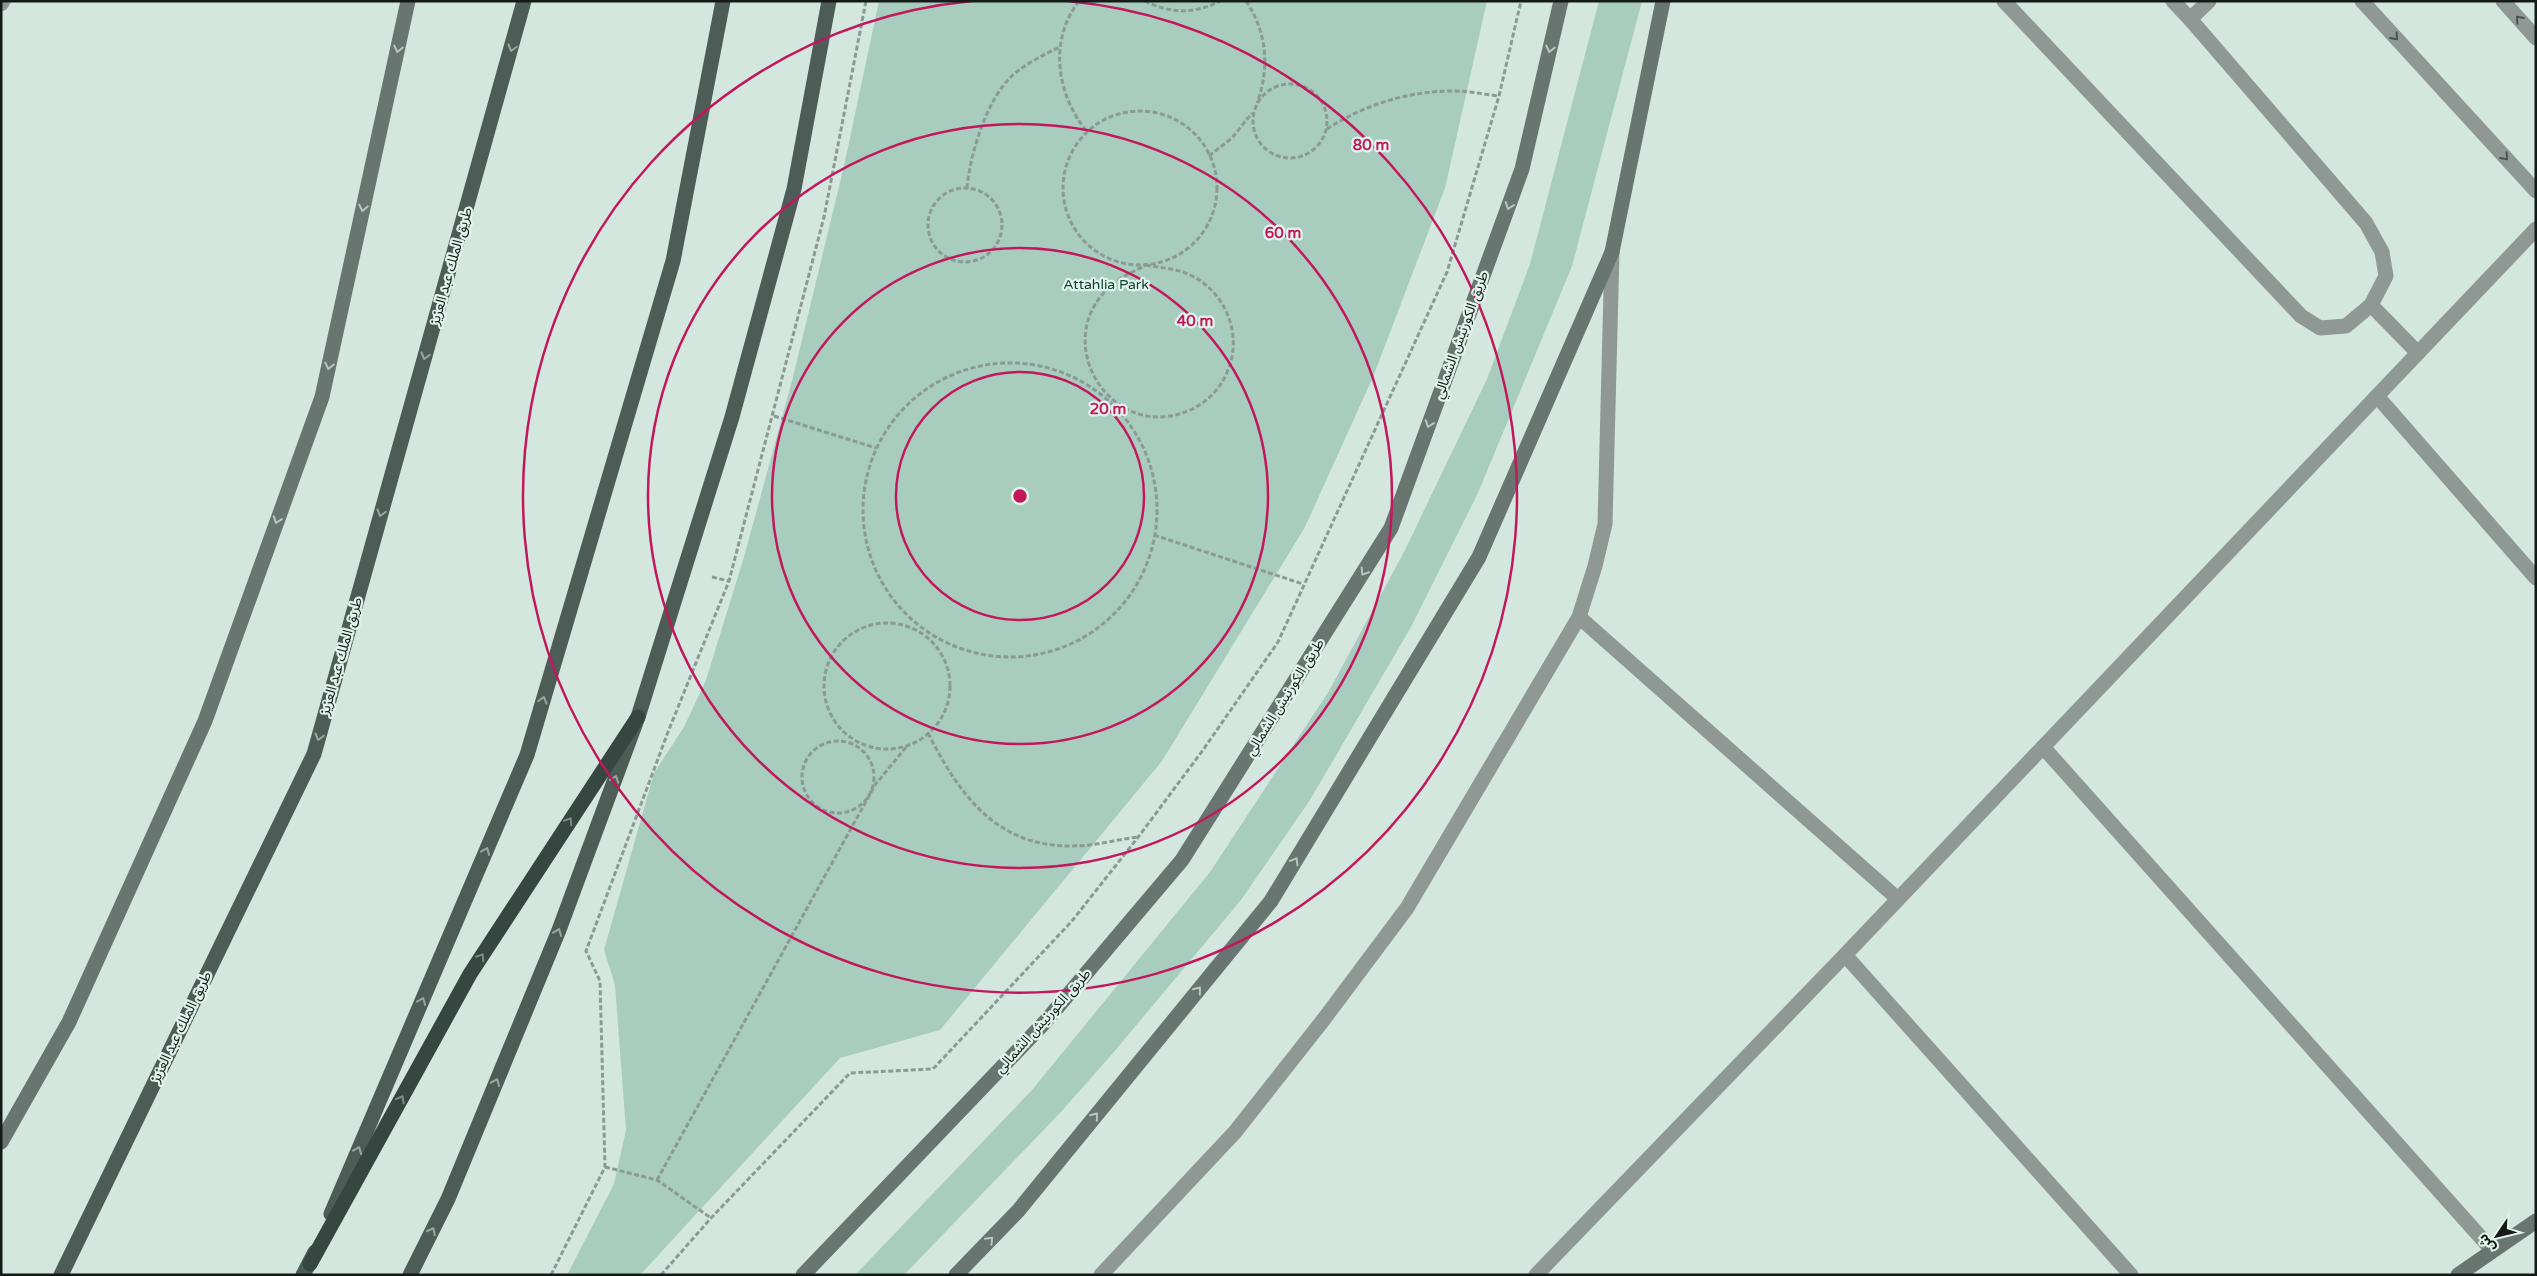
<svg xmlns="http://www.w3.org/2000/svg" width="2537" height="1276" font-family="'Varela Round','Noto Sans Arabic',sans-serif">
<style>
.green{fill:#a8ccbe}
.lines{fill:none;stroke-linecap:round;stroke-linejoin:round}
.path{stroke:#8b9a94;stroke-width:3;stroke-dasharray:5 2.5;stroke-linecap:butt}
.lane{stroke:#909895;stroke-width:15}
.street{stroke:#909895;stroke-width:15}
.secondary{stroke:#697570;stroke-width:15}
.primary{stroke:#4d5c56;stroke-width:15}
.highway{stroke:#364741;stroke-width:15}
.oneway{stroke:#4b5350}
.oneway2{stroke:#96a8a1}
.oneway3{stroke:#b6c8c1}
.oneway4{stroke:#7a8c85}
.ring{fill:none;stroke:#c2185b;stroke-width:2.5}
.labels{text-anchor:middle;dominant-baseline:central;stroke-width:4.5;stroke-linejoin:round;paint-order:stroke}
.street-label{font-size:14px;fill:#131a18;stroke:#e0f4ec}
.park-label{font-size:14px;fill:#0d4233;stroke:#e0f4ec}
.centre{fill:#c2185b;stroke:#e0f4ec;stroke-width:2.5}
.ring-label{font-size:15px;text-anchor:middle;font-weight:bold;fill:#c2185b;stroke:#e0f4ec;stroke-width:4.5;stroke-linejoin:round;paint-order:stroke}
</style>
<rect width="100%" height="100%" fill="#d3e7df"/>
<g class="green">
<path d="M879,1H1487L1445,188L1373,377L1305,527L1162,761L940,1030L840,1058L640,1275H567L614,1184L626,1130L615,985L604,950L654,773L684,727L706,680L744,557L792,381L844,166Z"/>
<path d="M1599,1H1642L1572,266L1478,493L1411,627L1310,800L1241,900L1113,1053L1060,1113L904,1275H855L1032,1090L1210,872L1329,691L1405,550L1487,379L1530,264Z"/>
</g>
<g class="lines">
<g class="path">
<path d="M1079,1C1048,41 1057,95 1087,132"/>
<path d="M1145,1C1170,14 1196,14 1220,1"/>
<path d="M1246,1C1267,32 1270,68 1257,103"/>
<circle cx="1290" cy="121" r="37"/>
<circle cx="1140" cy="188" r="77"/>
<path d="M1327,129C1363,105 1409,91 1452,91C1468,91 1483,94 1499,96"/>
<path d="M1209,156L1232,138L1252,113"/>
<path d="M967,188C970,154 987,98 1013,75C1027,63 1043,55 1060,47"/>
<circle cx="965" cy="225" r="37"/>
<path d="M1146,265C1160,268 1176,268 1190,275C1225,291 1243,334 1228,370C1221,388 1208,402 1190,410C1111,445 1046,339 1113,284C1122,276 1135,271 1146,265Z"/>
<circle cx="1010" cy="510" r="147"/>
<path d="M774,416L876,448"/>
<path d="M1154,535L1303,584"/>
<path d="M712,577L729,581"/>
<circle cx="887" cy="686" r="63"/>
<path d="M928,733C963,802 1003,854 1089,845C1105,843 1122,839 1138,837"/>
<circle cx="838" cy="777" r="36"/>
<path d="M605,1167L657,1180L711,1218"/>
<path d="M657,1180L875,785L907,746"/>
<path d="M551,1275L605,1167L600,981L586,951L668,732L729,581L824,217L866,1"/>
<path d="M661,1275L711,1218L850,1073L933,1069L1072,921L1139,836L1203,750L1278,642L1447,272L1499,96L1521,1"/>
</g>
<g class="lane">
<path d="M2004,1L2301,316L2320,328L2346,326L2371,305L2386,276L2382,252L2366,223L2190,19"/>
<path d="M2173,1L2190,19L2209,1"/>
<path d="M2371,305L2418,353"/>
<path d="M2377,396L2536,578"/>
<path d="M1579,617L1898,899"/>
<path d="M2043,747L2492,1250"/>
<path d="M1845,955L2131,1275"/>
<path d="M1101,1275L1235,1132L1324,1019L1407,908L1579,617L1595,566L1605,524L1612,252"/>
<path d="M1536,1275L1845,955L2536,229"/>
</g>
<g class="street">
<path d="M2362,1L2536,191"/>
<path d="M2503,1L2536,38"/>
<path d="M1,4L3,1"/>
</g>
<g class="secondary">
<path d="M1,1142L69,1022L205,721L322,397L408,1"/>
<path d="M803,1275L1045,1022L1182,860L1391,528L1522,169L1561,1"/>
<path d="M956,1275L1018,1211L1271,901L1479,557L1612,252L1663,1"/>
<path d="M2458,1275L2536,1221"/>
</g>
<g class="primary">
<path d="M331,1214L527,755L673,261L723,1"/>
<path d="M61,1275L314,754L524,1"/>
<path d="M303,1275L315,1252"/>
<path d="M410,1275L448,1199L559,930L638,717L732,417L794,189L829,1"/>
</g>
<path class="highway" d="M310,1264L470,974L638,717"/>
</g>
<defs><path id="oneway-chevron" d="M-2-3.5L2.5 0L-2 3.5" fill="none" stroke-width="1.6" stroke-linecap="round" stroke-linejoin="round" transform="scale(1.25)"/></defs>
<g class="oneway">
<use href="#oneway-chevron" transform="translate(2519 19) rotate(-132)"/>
<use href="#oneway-chevron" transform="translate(2395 37) rotate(48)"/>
<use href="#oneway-chevron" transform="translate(2505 157) rotate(48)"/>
</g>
<g class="oneway2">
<use href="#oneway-chevron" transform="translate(512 48) rotate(106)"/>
<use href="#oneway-chevron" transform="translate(425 356) rotate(106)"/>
<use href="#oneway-chevron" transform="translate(381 513) rotate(106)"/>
<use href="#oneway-chevron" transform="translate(543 700) rotate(-74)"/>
<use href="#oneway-chevron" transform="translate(319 737) rotate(106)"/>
<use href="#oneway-chevron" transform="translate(615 779) rotate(-70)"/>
<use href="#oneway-chevron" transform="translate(486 851) rotate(-67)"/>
<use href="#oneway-chevron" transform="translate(558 932) rotate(-68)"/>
<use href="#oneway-chevron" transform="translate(422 1001) rotate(-67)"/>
<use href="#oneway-chevron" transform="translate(496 1082) rotate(-68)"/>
<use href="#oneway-chevron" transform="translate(358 1150) rotate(-67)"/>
<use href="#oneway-chevron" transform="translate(432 1231) rotate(-63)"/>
</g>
<g class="oneway3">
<use href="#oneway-chevron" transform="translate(398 49) rotate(102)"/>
<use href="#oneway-chevron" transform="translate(1550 49) rotate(103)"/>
<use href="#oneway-chevron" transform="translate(1509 206) rotate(110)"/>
<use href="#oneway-chevron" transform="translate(363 208) rotate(102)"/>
<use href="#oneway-chevron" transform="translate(329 366) rotate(102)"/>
<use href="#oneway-chevron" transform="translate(1429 424) rotate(110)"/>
<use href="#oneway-chevron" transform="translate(277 520) rotate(110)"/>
<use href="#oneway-chevron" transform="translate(1364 572) rotate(122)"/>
<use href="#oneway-chevron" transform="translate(1295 861) rotate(-59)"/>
<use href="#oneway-chevron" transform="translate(1198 990) rotate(-51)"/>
<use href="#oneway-chevron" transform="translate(1095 1116) rotate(-51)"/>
<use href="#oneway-chevron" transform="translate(990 1240) rotate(-46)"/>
</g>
<g class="oneway4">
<use href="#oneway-chevron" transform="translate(569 821) rotate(-57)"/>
<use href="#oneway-chevron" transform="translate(481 957) rotate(-57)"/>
<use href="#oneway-chevron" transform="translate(401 1099) rotate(-61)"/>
</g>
<g class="ring">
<circle cx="1020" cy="496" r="124"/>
<circle cx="1020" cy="496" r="248"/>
<circle cx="1020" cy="496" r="372"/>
<path d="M1068 1A497 497 0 1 1 972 1"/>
</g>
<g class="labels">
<g class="street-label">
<text transform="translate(451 266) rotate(-74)">طريق الملك عبد العزيز</text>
<text transform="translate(1461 335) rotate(-70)">طريق الكورنيش الشمالي</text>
<text transform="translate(341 656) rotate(-74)">طريق الملك عبد العزيز</text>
<text transform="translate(1285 697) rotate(-58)">طريق الكورنيش الشمالي</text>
<text transform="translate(1043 1021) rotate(-48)">طريق الكورنيش الشمالي</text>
<text transform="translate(181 1027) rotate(-64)">طريق الملك عبد العزيز</text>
</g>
<g class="park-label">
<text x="1106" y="284">Attahlia Park</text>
</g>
</g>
<circle cx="1020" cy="496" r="8" class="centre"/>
<g class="ring-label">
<text x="1371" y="150">80 m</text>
<text x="1283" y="238">60 m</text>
<text x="1195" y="326">40 m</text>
<text x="1108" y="414">20 m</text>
</g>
<rect width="2537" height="1276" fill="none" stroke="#131a18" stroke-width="5"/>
<g transform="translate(2497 1236) rotate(235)" stroke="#e0f4ec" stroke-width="4" paint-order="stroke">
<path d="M0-4L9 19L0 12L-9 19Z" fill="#131a18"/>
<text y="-8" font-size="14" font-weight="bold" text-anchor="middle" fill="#131a18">ش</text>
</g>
</svg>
